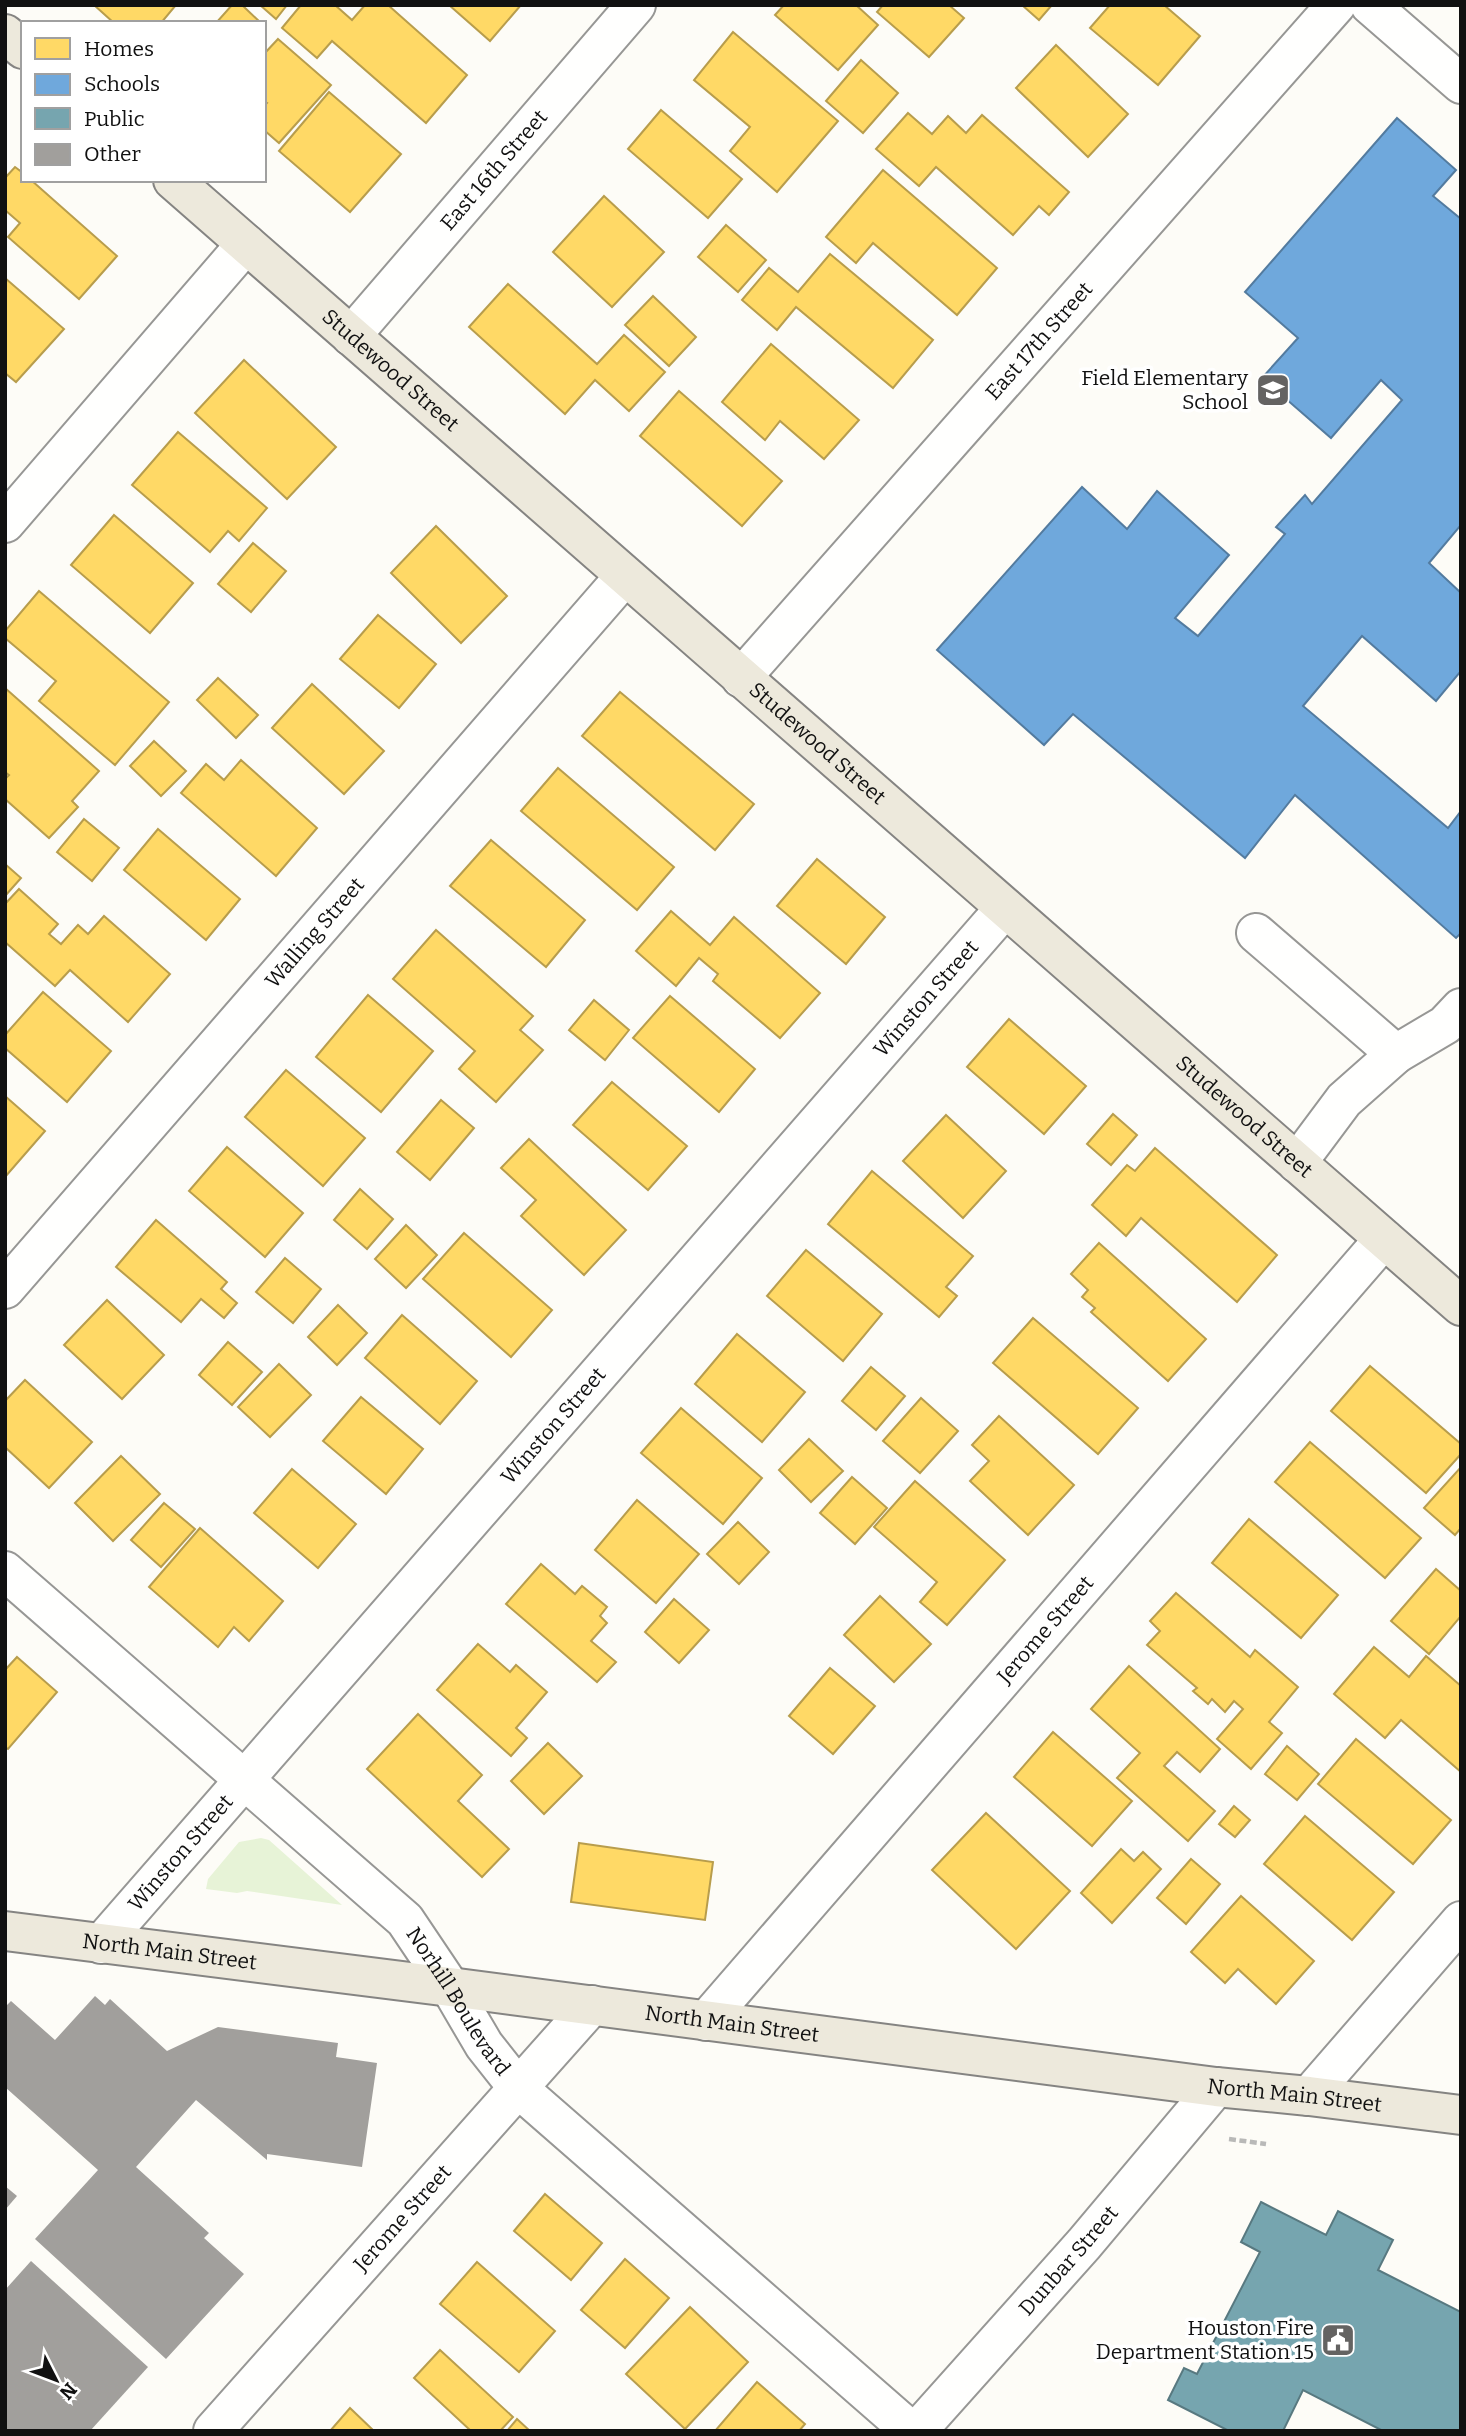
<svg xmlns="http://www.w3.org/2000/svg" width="1466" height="2436" font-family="Bitter,serif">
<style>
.green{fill:#e7f3d7}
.homes{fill:#ffd966;stroke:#b89d4c;stroke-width:2}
.schools{fill:#6fa8dc;stroke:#537b9f;stroke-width:2}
.public{fill:#76a5af;stroke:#587980;stroke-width:2}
.building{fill:#a19f9c}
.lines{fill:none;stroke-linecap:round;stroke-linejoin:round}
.minor-casing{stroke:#979795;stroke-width:42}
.major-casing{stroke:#858482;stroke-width:42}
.path{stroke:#b9b9b8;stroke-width:4.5;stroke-dasharray:7 3.5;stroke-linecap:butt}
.minor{stroke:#fffffe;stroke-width:38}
.major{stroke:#ede9dc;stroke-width:38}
.labels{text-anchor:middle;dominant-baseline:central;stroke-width:7;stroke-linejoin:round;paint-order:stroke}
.street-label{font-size:21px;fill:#111;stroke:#fff}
.poi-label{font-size:21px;fill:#111;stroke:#fff;text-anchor:end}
</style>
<rect width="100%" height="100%" fill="#fdfcf7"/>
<path class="green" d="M261,1838L269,1840L342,1905L247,1891L237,1893L206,1889L208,1879L239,1842Z"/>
<g class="homes">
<path d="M94,5H176L161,23H114Z"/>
<path d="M232,5H242L261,23H216Z"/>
<path d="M260,5H287L276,19Z"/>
<path d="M301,5H335L352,20L365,5H388L467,75L426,123L332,41L317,58L282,28Z"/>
<path d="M449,5H521L490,41Z"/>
<path d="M784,5H856L878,25L838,70L775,15Z"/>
<path d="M883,5H949L964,18L929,57L877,12Z"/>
<path d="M1022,5H1052L1039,20Z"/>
<path d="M1110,5H1164L1200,36L1158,85L1090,28Z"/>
<path d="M733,32L838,121L777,192L730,151L750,127L694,80Z"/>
<path d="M278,39L331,85L279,143L264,130V106L267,103L264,101V54Z"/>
<path d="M1056,45L1128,114L1088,157L1016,88Z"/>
<path d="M861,60L898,93L863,133L826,101Z"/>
<path d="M329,92L401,154L350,212L279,151Z"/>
<path d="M661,110L742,179L708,218L628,149Z"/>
<path d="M908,113L932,134L948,116L966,133L982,115L1069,192L1049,215L1039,206L1013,235L936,167L919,186L876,149Z"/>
<path d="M15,167L23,173V180H31L117,256L79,299L8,237L20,223L5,210V178Z"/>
<path d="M883,170L997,268L957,315L873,243L856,263L826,237Z"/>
<path d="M604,196L664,252L612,307L553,252Z"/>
<path d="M726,225L766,260L738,292L698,257Z"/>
<path d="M830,254L933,340L893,388L796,307L777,330L742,300L769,268L798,292Z"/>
<path d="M5,278L64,329L16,382L5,373Z"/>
<path d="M508,284L597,364L624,335L665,372L629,411L595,380L565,414L469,327Z"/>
<path d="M653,296L696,337L669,366L625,325Z"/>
<path d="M771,344L859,420L824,459L780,421L765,440L722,402Z"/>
<path d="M244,360L336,447L287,499L195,413Z"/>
<path d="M679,391L782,481L742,526L640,436Z"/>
<path d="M178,432L267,508L239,541L228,531L210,552L132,485Z"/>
<path d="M114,515L193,583L150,633L71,565Z"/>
<path d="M436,526L507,596L461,643L391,573Z"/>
<path d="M253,543L286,571L251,612L218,584Z"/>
<path d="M39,591L169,702L115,765L39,701L56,681L5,638V631Z"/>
<path d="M378,615L436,664L399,708L340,659Z"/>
<path d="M218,678L258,715L236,738L197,700Z"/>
<path d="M312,684L384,751L344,794L272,728Z"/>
<path d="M5,688L99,771L72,801L78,807L49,838L5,799V779L9,775L5,772Z"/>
<path d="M620,692L754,804L715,850L582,736Z"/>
<path d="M154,741L186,771L161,796L130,766Z"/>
<path d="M241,760L317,828L276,876L181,793L206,764L224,780Z"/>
<path d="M558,768L674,867L637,910L521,811Z"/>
<path d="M84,819L119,848L92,881L57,852Z"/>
<path d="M158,829L240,899L206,940L124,870Z"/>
<path d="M491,840L585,920L546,967L450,886Z"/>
<path d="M817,859L885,917L846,964L777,906Z"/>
<path d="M5,864L21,878L5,896Z"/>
<path d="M19,889L58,924L49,934L61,944L78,925L88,934L104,916L170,974L128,1022L70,970L55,986L5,942V904Z"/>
<path d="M671,911L710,945L734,917L820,993L780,1038L713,981L718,974L699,958L676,986L636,951Z"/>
<path d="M436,930L533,1016L520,1030L543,1050L496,1102L459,1069L475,1051L393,979Z"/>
<path d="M43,992L111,1051L67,1102L5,1048V1035Z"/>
<path d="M368,995L433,1051L381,1112L316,1057Z"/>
<path d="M670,996L755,1069L719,1112L633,1038Z"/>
<path d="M594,1000L629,1030L605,1060L569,1030Z"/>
<path d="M1009,1019L1086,1086L1044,1134L967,1067Z"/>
<path d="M286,1070L365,1138L323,1186L245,1117Z"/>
<path d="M612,1082L687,1146L648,1190L573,1125Z"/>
<path d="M5,1096L45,1131L5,1177Z"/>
<path d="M441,1100L474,1128L430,1180L397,1152Z"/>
<path d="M1113,1114L1137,1135L1111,1165L1087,1144Z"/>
<path d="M946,1115L1006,1171L963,1218L903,1161Z"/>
<path d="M529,1139L626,1230L584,1275L521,1216L536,1200L501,1168Z"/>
<path d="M227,1147L303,1213L265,1257L189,1191Z"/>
<path d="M1155,1148L1277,1255L1237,1302L1141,1218L1126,1236L1092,1205L1127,1165L1135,1171Z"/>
<path d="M872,1171L973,1256L946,1287L957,1296L939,1317L828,1224Z"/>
<path d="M360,1189L393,1219L367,1249L334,1220Z"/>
<path d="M156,1220L227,1282L221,1289L237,1303L224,1318L201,1299L181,1322L116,1267Z"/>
<path d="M406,1225L437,1255L406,1288L375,1259Z"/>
<path d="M464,1233L552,1310L511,1357L423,1279Z"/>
<path d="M1099,1243L1206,1339L1168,1381L1091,1312L1095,1308L1082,1297L1088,1290L1071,1274Z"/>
<path d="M806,1250L882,1314L843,1361L767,1296Z"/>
<path d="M285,1258L321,1289L293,1323L256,1292Z"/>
<path d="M107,1300L164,1355L122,1399L64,1345Z"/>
<path d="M338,1305L367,1333L337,1365L308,1337Z"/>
<path d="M402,1315L477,1381L440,1424L365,1358Z"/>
<path d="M1033,1318L1138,1408L1098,1454L993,1363Z"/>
<path d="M737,1334L805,1392L762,1442L695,1384Z"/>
<path d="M228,1342L262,1372L232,1405L199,1375Z"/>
<path d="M279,1364L311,1395L270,1437L238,1407Z"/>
<path d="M1370,1366L1461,1444V1454L1426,1493L1331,1411Z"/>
<path d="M871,1367L905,1396L876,1430L842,1401Z"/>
<path d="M25,1380L92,1442L49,1488L5,1447V1401Z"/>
<path d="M361,1397L423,1449L386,1494L323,1441Z"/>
<path d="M921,1398L958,1431L920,1473L883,1441Z"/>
<path d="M681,1408L762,1478L723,1524L641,1453Z"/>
<path d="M999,1416L1074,1485L1028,1535L970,1481L989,1461L972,1445Z"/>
<path d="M809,1439L843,1471L811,1502L779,1470Z"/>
<path d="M1310,1442L1421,1538L1385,1578L1275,1482Z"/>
<path d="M121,1456L160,1494L113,1541L75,1503Z"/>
<path d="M1461,1467V1528L1455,1535L1424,1508Z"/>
<path d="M292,1469L356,1524L318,1568L254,1513Z"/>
<path d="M852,1477L887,1508L855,1544L820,1513Z"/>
<path d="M915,1481L1005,1560L947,1625L920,1602L937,1582L874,1527Z"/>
<path d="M637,1500L699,1554L656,1603L595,1550Z"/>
<path d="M164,1503L195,1529L161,1567L131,1540Z"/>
<path d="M1249,1519L1338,1595L1301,1638L1212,1563Z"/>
<path d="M738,1522L769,1552L739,1584L707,1554Z"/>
<path d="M200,1528L283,1601L249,1641L234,1627L218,1647L149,1587Z"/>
<path d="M541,1564L575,1594L582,1586L607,1607L600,1616L607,1623L591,1641L616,1662L597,1682L506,1604Z"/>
<path d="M1436,1569L1461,1591V1616L1429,1654L1391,1621Z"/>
<path d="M1176,1593L1250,1657L1255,1650L1298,1687L1269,1722L1282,1733L1251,1769L1217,1739L1243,1709L1234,1701L1225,1712L1212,1699L1208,1704L1193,1691L1197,1688L1147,1645L1160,1631L1150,1621Z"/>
<path d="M880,1596L931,1644L894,1682L844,1635Z"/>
<path d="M674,1599L709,1630L679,1663L645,1632Z"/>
<path d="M478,1644L510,1672L516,1665L547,1692L516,1728L527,1738L511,1756L437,1690Z"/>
<path d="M1374,1647L1409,1677L1426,1656L1461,1686V1772L1401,1720L1385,1738L1334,1694Z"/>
<path d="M17,1657L57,1692L8,1749L5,1747V1670Z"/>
<path d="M1129,1666L1220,1749L1200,1772L1177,1752L1164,1766L1215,1811L1188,1841L1117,1778L1140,1753L1091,1709Z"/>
<path d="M830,1668L875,1706L833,1754L789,1716Z"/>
<path d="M418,1714L482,1775L458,1801L509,1849L482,1877L367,1769Z"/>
<path d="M1053,1732L1132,1801L1092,1846L1014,1777Z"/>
<path d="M1356,1739L1451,1820L1413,1864L1318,1784Z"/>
<path d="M548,1743L582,1776L544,1814L511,1781Z"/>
<path d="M1287,1746L1319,1774L1297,1800L1265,1774Z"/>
<path d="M1234,1806L1250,1820L1235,1837L1219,1824Z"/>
<path d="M986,1813L1070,1891L1016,1949L932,1870Z"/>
<path d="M1305,1816L1394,1892L1352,1940L1264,1864Z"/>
<path d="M579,1843L713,1862L705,1920L571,1902Z"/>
<path d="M1121,1849L1134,1861L1143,1852L1161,1869L1112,1923L1081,1893Z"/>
<path d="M1191,1859L1220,1884L1186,1924L1157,1898Z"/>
<path d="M1241,1896L1314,1961L1276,2004L1238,1969L1225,1983L1191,1952Z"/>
<path d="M545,2194L602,2243L571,2280L514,2231Z"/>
<path d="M625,2259L669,2298L625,2348L581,2310Z"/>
<path d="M477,2262L555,2331L519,2372L440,2304Z"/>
<path d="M690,2307L748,2362L685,2429L626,2374Z"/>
<path d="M440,2350L513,2417L500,2431H471L414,2378Z"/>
<path d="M757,2382L805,2424L799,2431H715Z"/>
<path d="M350,2408L374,2431H330Z"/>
<path d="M517,2419L530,2431H507Z"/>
</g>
<path class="schools" d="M1397,118L1456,170L1433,196L1461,219V525L1429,563L1461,593V671L1436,701L1362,636L1303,706L1448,828L1461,811V933L1456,938L1295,795L1245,858L1073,714L1044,745L937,650L1082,487L1127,529L1157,491L1229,555L1175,618L1198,636L1285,534L1276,527L1305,495L1312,504L1402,400L1381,380L1331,438L1262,378L1298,338L1245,292Z"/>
<path class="public" d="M1261,2202L1326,2235L1338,2211L1393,2240L1378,2270L1461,2312V2431H1383L1303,2390L1283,2431H1229L1168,2400L1184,2368L1197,2374L1260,2252L1241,2242Z"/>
<g class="building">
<path d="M95,1996L105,2005L110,1999L167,2051L218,2027L338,2043L336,2057L377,2063L362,2167L267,2154V2160L196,2100L136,2167L209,2233L204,2238L244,2274L166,2359L35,2239L98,2170L5,2087V2007L11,2001L55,2040Z"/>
<path d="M5,2186L17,2196L5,2210Z"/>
<path d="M31,2261L148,2367L90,2431H5V2290Z"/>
</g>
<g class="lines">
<g class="minor-casing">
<g id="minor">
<path d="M1370,5L1461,84"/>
<path id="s1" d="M351,336L636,5"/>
<path d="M5,523L246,244"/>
<path id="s2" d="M741,678L1336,5"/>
<path d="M1256,933L1396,1054"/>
<path d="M1297,1163L1344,1100L1396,1054L1445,1025L1461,1008"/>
<path id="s3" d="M5,1289L625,576"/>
<path id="s4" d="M5,1571L405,1920L450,1987L484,2045L518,2088L911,2431"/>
<path id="s5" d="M101,1944L1005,908"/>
<path id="s6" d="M706,2021L1384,1239"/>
<path d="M1309,2096L1461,1921"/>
<path id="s7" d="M213,2431L592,2005"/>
<path id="s8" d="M917,2431L1084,2244L1216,2087"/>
</g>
</g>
<g class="major-casing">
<g id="major">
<path d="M5,34L23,49"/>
<path id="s9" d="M173,180L1461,1306"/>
<path id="s10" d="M5,1931L450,1987L1216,2087L1309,2096L1461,2115"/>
</g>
</g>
<path class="path" d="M1229,2139L1266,2144"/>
<use href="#minor" class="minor"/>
<use href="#major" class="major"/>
</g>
<defs>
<g id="school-square" transform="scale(1.75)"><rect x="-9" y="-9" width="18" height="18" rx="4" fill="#646362" stroke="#fff"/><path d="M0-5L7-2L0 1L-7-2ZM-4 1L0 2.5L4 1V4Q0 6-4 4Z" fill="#fff"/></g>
<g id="civic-square" transform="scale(1.75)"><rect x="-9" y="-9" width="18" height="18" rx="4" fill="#646362" stroke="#fff"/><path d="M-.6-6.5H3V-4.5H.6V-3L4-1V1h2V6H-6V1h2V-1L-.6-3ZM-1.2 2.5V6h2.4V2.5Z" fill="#fff"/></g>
</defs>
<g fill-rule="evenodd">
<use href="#school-square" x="1273" y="390"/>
<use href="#civic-square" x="1338" y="2340"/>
</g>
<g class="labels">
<g class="street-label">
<text stroke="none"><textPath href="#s1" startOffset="219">East 16th Street</textPath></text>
<text stroke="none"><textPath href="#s2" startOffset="450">East 17th Street</textPath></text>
<text stroke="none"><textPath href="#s9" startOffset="289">Studewood Street</textPath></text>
<text stroke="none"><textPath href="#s9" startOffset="856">Studewood Street</textPath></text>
<text stroke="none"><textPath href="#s3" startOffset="472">Walling Street</textPath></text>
<text stroke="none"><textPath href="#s5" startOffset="1255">Winston Street</textPath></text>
<text stroke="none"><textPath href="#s9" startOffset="1423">Studewood Street</textPath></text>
<text stroke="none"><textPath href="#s5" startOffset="688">Winston Street</textPath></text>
<text stroke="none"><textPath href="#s6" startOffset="518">Jerome Street</textPath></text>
<text stroke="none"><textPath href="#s5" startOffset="121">Winston Street</textPath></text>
<text stroke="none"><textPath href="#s10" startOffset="166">North Main Street</textPath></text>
<text stroke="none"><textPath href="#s4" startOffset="628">Norhill Boulevard</textPath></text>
<text stroke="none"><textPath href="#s10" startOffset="733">North Main Street</textPath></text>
<text stroke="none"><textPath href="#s10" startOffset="1300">North Main Street</textPath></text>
<text stroke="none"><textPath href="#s7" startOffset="285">Jerome Street</textPath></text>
<text stroke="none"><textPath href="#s8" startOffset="228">Dunbar Street</textPath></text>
</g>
<g class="poi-label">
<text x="1248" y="378">Field Elementary<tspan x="1248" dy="24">School</tspan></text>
<text x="1314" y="2328">Houston Fire<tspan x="1314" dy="24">Department Station 15</tspan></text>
</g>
</g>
<rect width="1466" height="2436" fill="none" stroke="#111111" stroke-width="14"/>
<rect x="21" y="21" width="245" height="161" fill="#ffffff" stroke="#a0a0a0" stroke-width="2"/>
<rect x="35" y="38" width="35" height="21" fill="#ffd966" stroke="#a0a0a0" stroke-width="2"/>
<text x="84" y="56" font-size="21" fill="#111111">Homes</text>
<rect x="35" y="74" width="35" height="21" fill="#6fa8dc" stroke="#a0a0a0" stroke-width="2"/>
<text x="84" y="91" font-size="21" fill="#111111">Schools</text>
<rect x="35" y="108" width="35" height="21" fill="#76a5af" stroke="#a0a0a0" stroke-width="2"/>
<text x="84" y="126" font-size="21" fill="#111111">Public</text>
<rect x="35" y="144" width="35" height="21" fill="#a19f9c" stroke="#a0a0a0" stroke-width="2"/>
<text x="84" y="161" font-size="21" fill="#111111">Other</text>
<g transform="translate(56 2380) rotate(132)" stroke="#ffffff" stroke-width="5" paint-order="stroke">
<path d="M0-5L12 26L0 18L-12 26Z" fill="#111111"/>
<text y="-10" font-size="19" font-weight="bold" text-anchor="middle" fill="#111111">N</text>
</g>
</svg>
